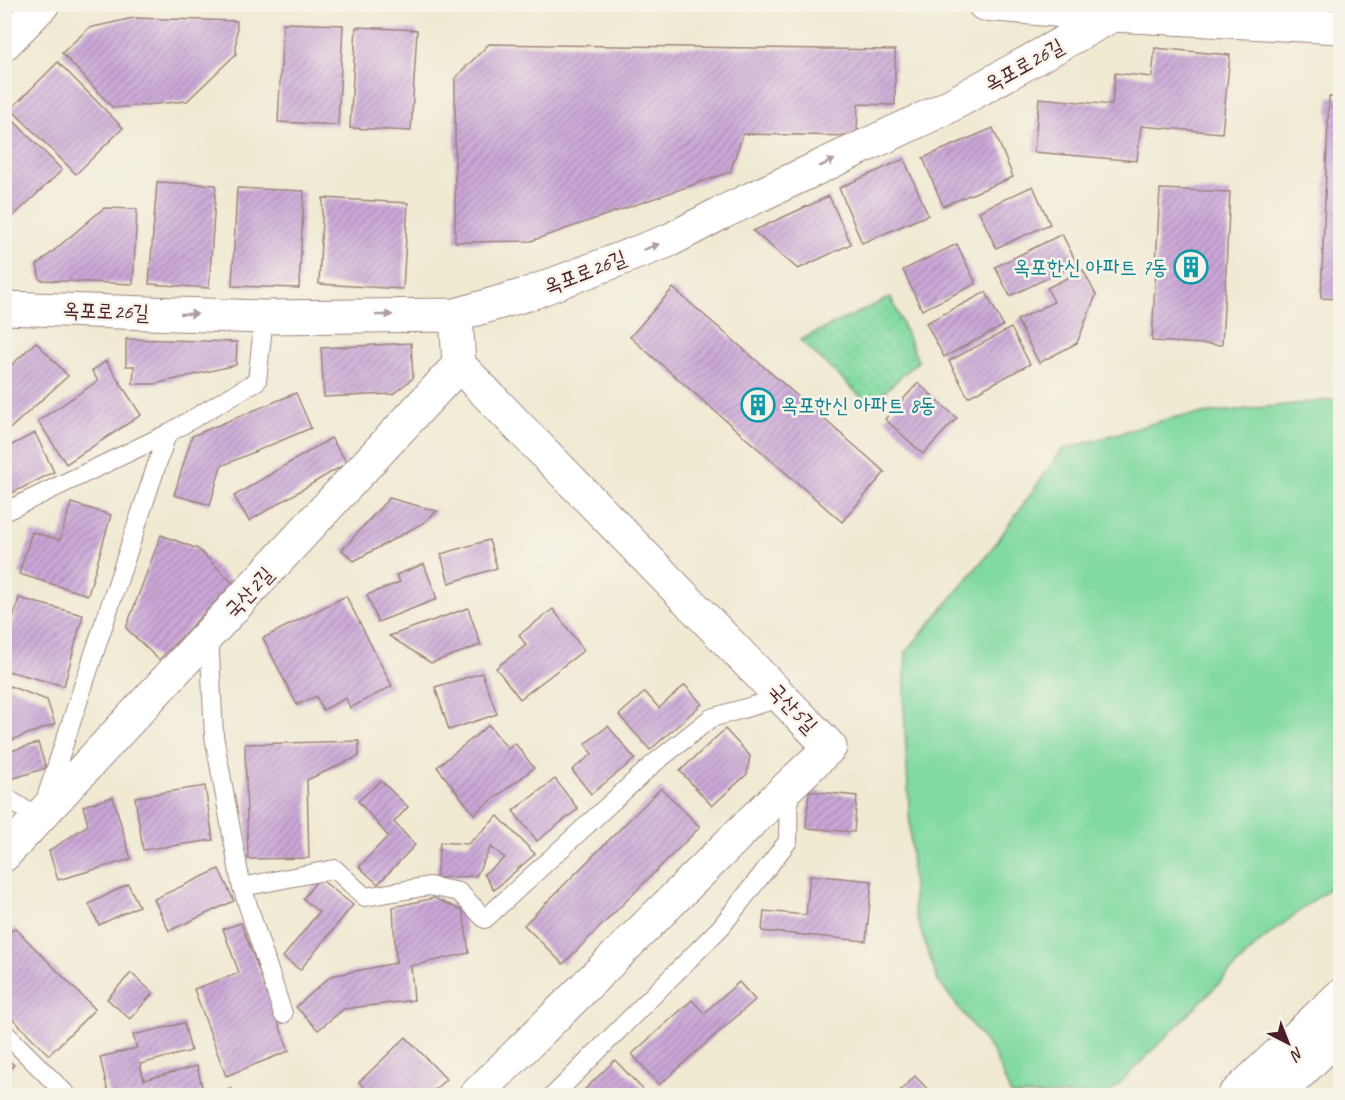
<svg xmlns="http://www.w3.org/2000/svg" width="1345" height="1100" font-family="Caveat,'Poor Story',sans-serif">
<style>
.green{fill:#81daa0;stroke:#667c66;stroke-width:1.5}
.park{fill:url(#park-dots);stroke:#667c66;stroke-width:1.5}
.building{fill:url(#building-hatch)}
.lines{fill:none;stroke-linecap:round;stroke-linejoin:round}
.service-casing{stroke:#9d847f;stroke-width:20}
.minor-casing{stroke:#9d847f;stroke-width:35}
.tertiary-casing{stroke:#9d847f;stroke-width:35}
.service{stroke:#fff;stroke-width:18}
.minor{stroke:#fff;stroke-width:33}
.tertiary{stroke:#fff;stroke-width:33}
.oneway{fill:#ae9aa0}
.labels{text-anchor:middle;dominant-baseline:central;stroke-width:5;stroke-linejoin:round;paint-order:stroke}
.street-label{font-size:21px;fill:#4a1f2b;stroke:#f7f3e8}
.culture-label{font-size:21px;fill:#0d838f;stroke:#f7f3e8;text-anchor:end}
</style>
<defs>
<pattern id="park-dots" width="8" height="8" patternUnits="userSpaceOnUse" patternTransform="scale(1.5)"><rect width="8" height="8" fill="#81daa0"/><path d="M2 2h.1M6 6h.1" fill="none" stroke="#71bb8a" stroke-width="1.8" stroke-linecap="round"/></pattern>
<pattern id="building-hatch" width="6" height="6" patternUnits="userSpaceOnUse" patternTransform="scale(1.5)"><rect width="6" height="6" fill="#caa7d7"/><path d="M-1 1l2-2M0 6l6-6M5 7l2-2" fill="none" stroke="#a687af"/></pattern>
</defs>
<rect width="100%" height="100%" fill="#f7f3e8"/>
<filter id="ink" filterUnits="userSpaceOnUse"><feTurbulence type="fractalNoise" baseFrequency=".0167" numOctaves="2"/><feDisplacementMap in="SourceGraphic" scale="12" xChannelSelector="R" yChannelSelector="G"/><feConvolveMatrix kernelMatrix="1 2 1 2 8 2 1 2 1" color-interpolation-filters="sRGB"/></filter>
<filter id="wash" filterUnits="userSpaceOnUse"><feTurbulence type="fractalNoise" baseFrequency=".008" numOctaves="4" result="noise"/><feDisplacementMap in="SourceGraphic" scale="24" xChannelSelector="R" yChannelSelector="G"/><feGaussianBlur stdDeviation="1.35" result="paint"/><feColorMatrix in="noise" values="0 0 0 0 0 0 0 0 0 0 0 0 0 0 0 0 0 1.4 0 .05"/><feComposite in="paint" operator="in"/></filter>
<g filter="url(#wash)">
<rect width="100%" height="100%" fill="#f0ead3"/>
<path class="green" d="M1340,399V880L1262,940L1108,1095H1011L993,1052L938,981L914,911L904,707L906,652L988,554L1062,450L1175,417Z"/>
<path class="park" d="M891,297L918,361L870,405L800,340Z"/>
<g id="blocks">
<g class="building">
<path d="M133,18L237,21L236,54L187,101L113,108L62,53L89,28Z"/>
<path d="M283,23L343,25L338,125L278,122Z"/>
<path d="M356,27L417,30L411,131L350,128Z"/>
<path d="M489,44L895,50V105L858,104L857,136L743,134L730,172L531,241L455,242V78Z"/>
<path d="M1155,48L1230,55L1222,133L1141,126L1137,161L1034,152L1039,98L1112,105L1115,73L1152,77Z"/>
<path d="M58,62L123,128L76,174L11,109Z"/>
<path d="M1329,97H1340V299L1321,298Z"/>
<path d="M8,115L62,170L4,225V118Z"/>
<path d="M993,128L1013,177L943,206L923,158Z"/>
<path d="M904,159L928,215L862,243L839,188Z"/>
<path d="M157,182L216,185L209,288L149,284Z"/>
<path d="M1033,186L1050,224L996,248L979,211Z"/>
<path d="M237,188L304,191L299,288L232,286Z"/>
<path d="M1160,189L1230,192L1222,345L1152,341Z"/>
<path d="M829,196L851,244L798,269L753,231Z"/>
<path d="M323,198L408,203L403,289L319,284Z"/>
<path d="M104,208L137,209L133,284L40,280L37,265Z"/>
<path d="M1062,234L1077,264L1010,296L995,267Z"/>
<path d="M957,244L976,284L922,310L903,270Z"/>
<path d="M1083,270L1096,295L1077,343L1039,363L1017,320L1054,302L1047,288Z"/>
<path d="M673,288L885,472L842,522L630,337Z"/>
<path d="M986,292L1003,326L944,357L926,323Z"/>
<path d="M1011,328L1030,364L968,397L949,361Z"/>
<path d="M126,339L237,342L236,365L155,384H133L134,366H126Z"/>
<path d="M36,342L68,376L4,434V372Z"/>
<path d="M411,343L413,378L393,394L324,397L321,348Z"/>
<path d="M106,361L141,415L66,464L38,421L98,381L92,371Z"/>
<path d="M918,383L957,418L923,454L885,419Z"/>
<path d="M296,393L311,428L221,466L210,505L174,495L192,436Z"/>
<path d="M35,433L54,472L4,497V449Z"/>
<path d="M331,438L347,463L249,521L234,496Z"/>
<path d="M389,498L437,511L423,523L354,561L342,550Z"/>
<path d="M71,503L111,515L88,595L19,574L32,532L60,540Z"/>
<path d="M161,535L198,549L233,583L159,660L126,628Z"/>
<path d="M489,540L497,568L449,583L441,554Z"/>
<path d="M424,564L437,599L378,622L367,595L400,582L396,575Z"/>
<path d="M346,596L392,686L350,708L346,698L323,710L316,696L297,705L263,638Z"/>
<path d="M19,598L83,615L64,686L4,670V651Z"/>
<path d="M468,608L481,645L431,663L389,636Z"/>
<path d="M553,609L584,650L520,699L496,668L526,645L519,635Z"/>
<path d="M482,673L497,714L449,730L435,687Z"/>
<path d="M4,684L47,700L55,724L4,743Z"/>
<path d="M685,685L702,704L650,750L619,715L645,692L659,708Z"/>
<path d="M489,725L508,749L515,743L534,768L474,814L437,767Z"/>
<path d="M608,726L635,759L591,794L572,770L592,754L585,744Z"/>
<path d="M725,729L750,756L747,774L712,806L680,771Z"/>
<path d="M359,741V756L307,780L309,858L248,859L245,744Z"/>
<path d="M38,743L46,768L5,781L4,753Z"/>
<path d="M555,779L578,809L537,841L513,811Z"/>
<path d="M381,781L408,807L394,822L415,845L378,884L359,867L388,836L358,801Z"/>
<path d="M205,786L213,840L143,850L135,797Z"/>
<path d="M661,788L700,827L563,964L524,925Z"/>
<path d="M809,791L857,796L854,832L806,828Z"/>
<path d="M113,797L131,859L58,880L49,851L88,825L83,806Z"/>
<path d="M498,816L535,854L494,890L484,874L505,858L491,847L476,876L436,878L440,842L468,844Z"/>
<path d="M219,869L234,901L169,931L154,899Z"/>
<path d="M810,875L872,881L866,941L762,931L764,911L806,915Z"/>
<path d="M319,878L353,905L300,970L283,957L319,912L303,899Z"/>
<path d="M128,884L139,906L99,925L89,904Z"/>
<path d="M434,898L463,911L469,953L411,966L414,1000L344,1009L318,1030L296,1007L331,976L396,963L393,907Z"/>
<path d="M241,923L289,1051L226,1076L194,989L239,973L223,929Z"/>
<path d="M15,928L95,1009L49,1055L4,1010V938Z"/>
<path d="M131,973L153,993L130,1019L107,999Z"/>
<path d="M739,982L755,1000L659,1085L632,1054L692,1000L704,1013Z"/>
<path d="M184,1023L191,1051L140,1064L144,1080L197,1066L204,1095L109,1096L100,1057L137,1048L133,1035Z"/>
<path d="M406,1037L446,1079L428,1096H372L359,1082Z"/>
<path d="M4,1056L14,1065L4,1074Z"/>
<path d="M615,1060L649,1096H578Z"/>
<path d="M915,1076L934,1096H895Z"/>
<path d="M231,1088L234,1096H216Z"/>
</g>
</g>
</g>
<g filter="url(#ink)">
<use href="#blocks" fill-opacity="0" stroke="#9d847f" stroke-width="1.5"/>
<g class="lines">
<g class="service-casing">
<g id="service">
<path d="M4,512L167,434"/>
<path d="M209,634L214,736L241,884L283,1014"/>
<path d="M4,796L39,819L167,434L257,381L264,317"/>
<path d="M242,887L335,869L365,897L429,886L459,892L485,919L652,765L711,718L784,697"/>
<path d="M4,1032L68,1096"/>
<path d="M553,1096L721,927L788,841L789,785"/>
</g>
</g>
<g class="minor-casing">
<g id="minor">
<path d="M4,308L264,317L456,315L528,294L670,240L721,213L944,109L1113,15"/>
<path d="M459,365L830,747L754,819L475,1096"/>
<path d="M4,855L459,365L456,315"/>
</g>
</g>
<g class="tertiary-casing">
<g id="tertiary">
<path d="M984,4L1113,15L1340,27"/>
<path d="M4,44L43,4"/>
<path d="M1234,1096L1340,996"/>
<path d="M1276,1096L1340,1034"/>
</g>
</g>
<use href="#service" class="service"/>
<use href="#minor" class="minor"/>
<use href="#tertiary" class="tertiary"/>
</g>
<defs><path id="oneway-solid" d="M-6-.8H1V-3.2L6.5 0L1 3.2V.8H-6Z" transform="scale(1.5)"/></defs>
<g class="oneway">
<use href="#oneway-solid" transform="translate(827 163) rotate(-25)"/>
<use href="#oneway-solid" transform="translate(651 247) rotate(-21)"/>
<use href="#oneway-solid" transform="translate(189 314) rotate(2)"/>
<use href="#oneway-solid" transform="translate(384 315) rotate(-1)"/>
</g>
</g>
<defs>
<g id="building-ring" transform="scale(1.725)"><circle r="9.5" fill="#f7f3e8" stroke="#0f9aa8" stroke-width="1.5"/><path d="M-4-6H4V6H1V3H-1V6H-4ZM-2.5-4.3h1.7v1.8h-1.7ZM.8-4.3h1.7v1.8H.8ZM-2.5-1h1.7V.8h-1.7ZM.8-1h1.7V.8H.8Z" fill="#0f9aa8"/></g>
</defs>
<g fill-rule="evenodd">
<use href="#building-ring" x="1191" y="267"/>
<use href="#building-ring" x="758" y="405"/>
</g>
<g class="labels">
<g class="street-label">
<text transform="translate(1024 65) rotate(-29)">옥포로26길</text>
<text transform="translate(585 272) rotate(-21)">옥포로26길</text>
<text transform="translate(106 311) rotate(2)">옥포로26길</text>
<text transform="translate(249 592) rotate(-47)">국산2길</text>
<text transform="translate(793 708) rotate(46)">국산5길</text>
</g>
<g class="culture-label">
<text x="1168" y="267">옥포한신 아파트 7동</text>
<text x="781" y="405" text-anchor="start">옥포한신 아파트 8동</text>
</g>
</g>
<rect width="1345" height="1100" fill="none" stroke="#f7f3e8" stroke-width="24"/>
<g transform="translate(1288 1043) rotate(138)" stroke="#f7f3e8" stroke-width="4.5" paint-order="stroke">
<path d="M0-4.5L10 22L0 15L-10 22Z" fill="#4a1f2b"/>
<text y="-9" font-size="16" font-weight="bold" text-anchor="middle" fill="#4a1f2b">N</text>
</g>
</svg>
